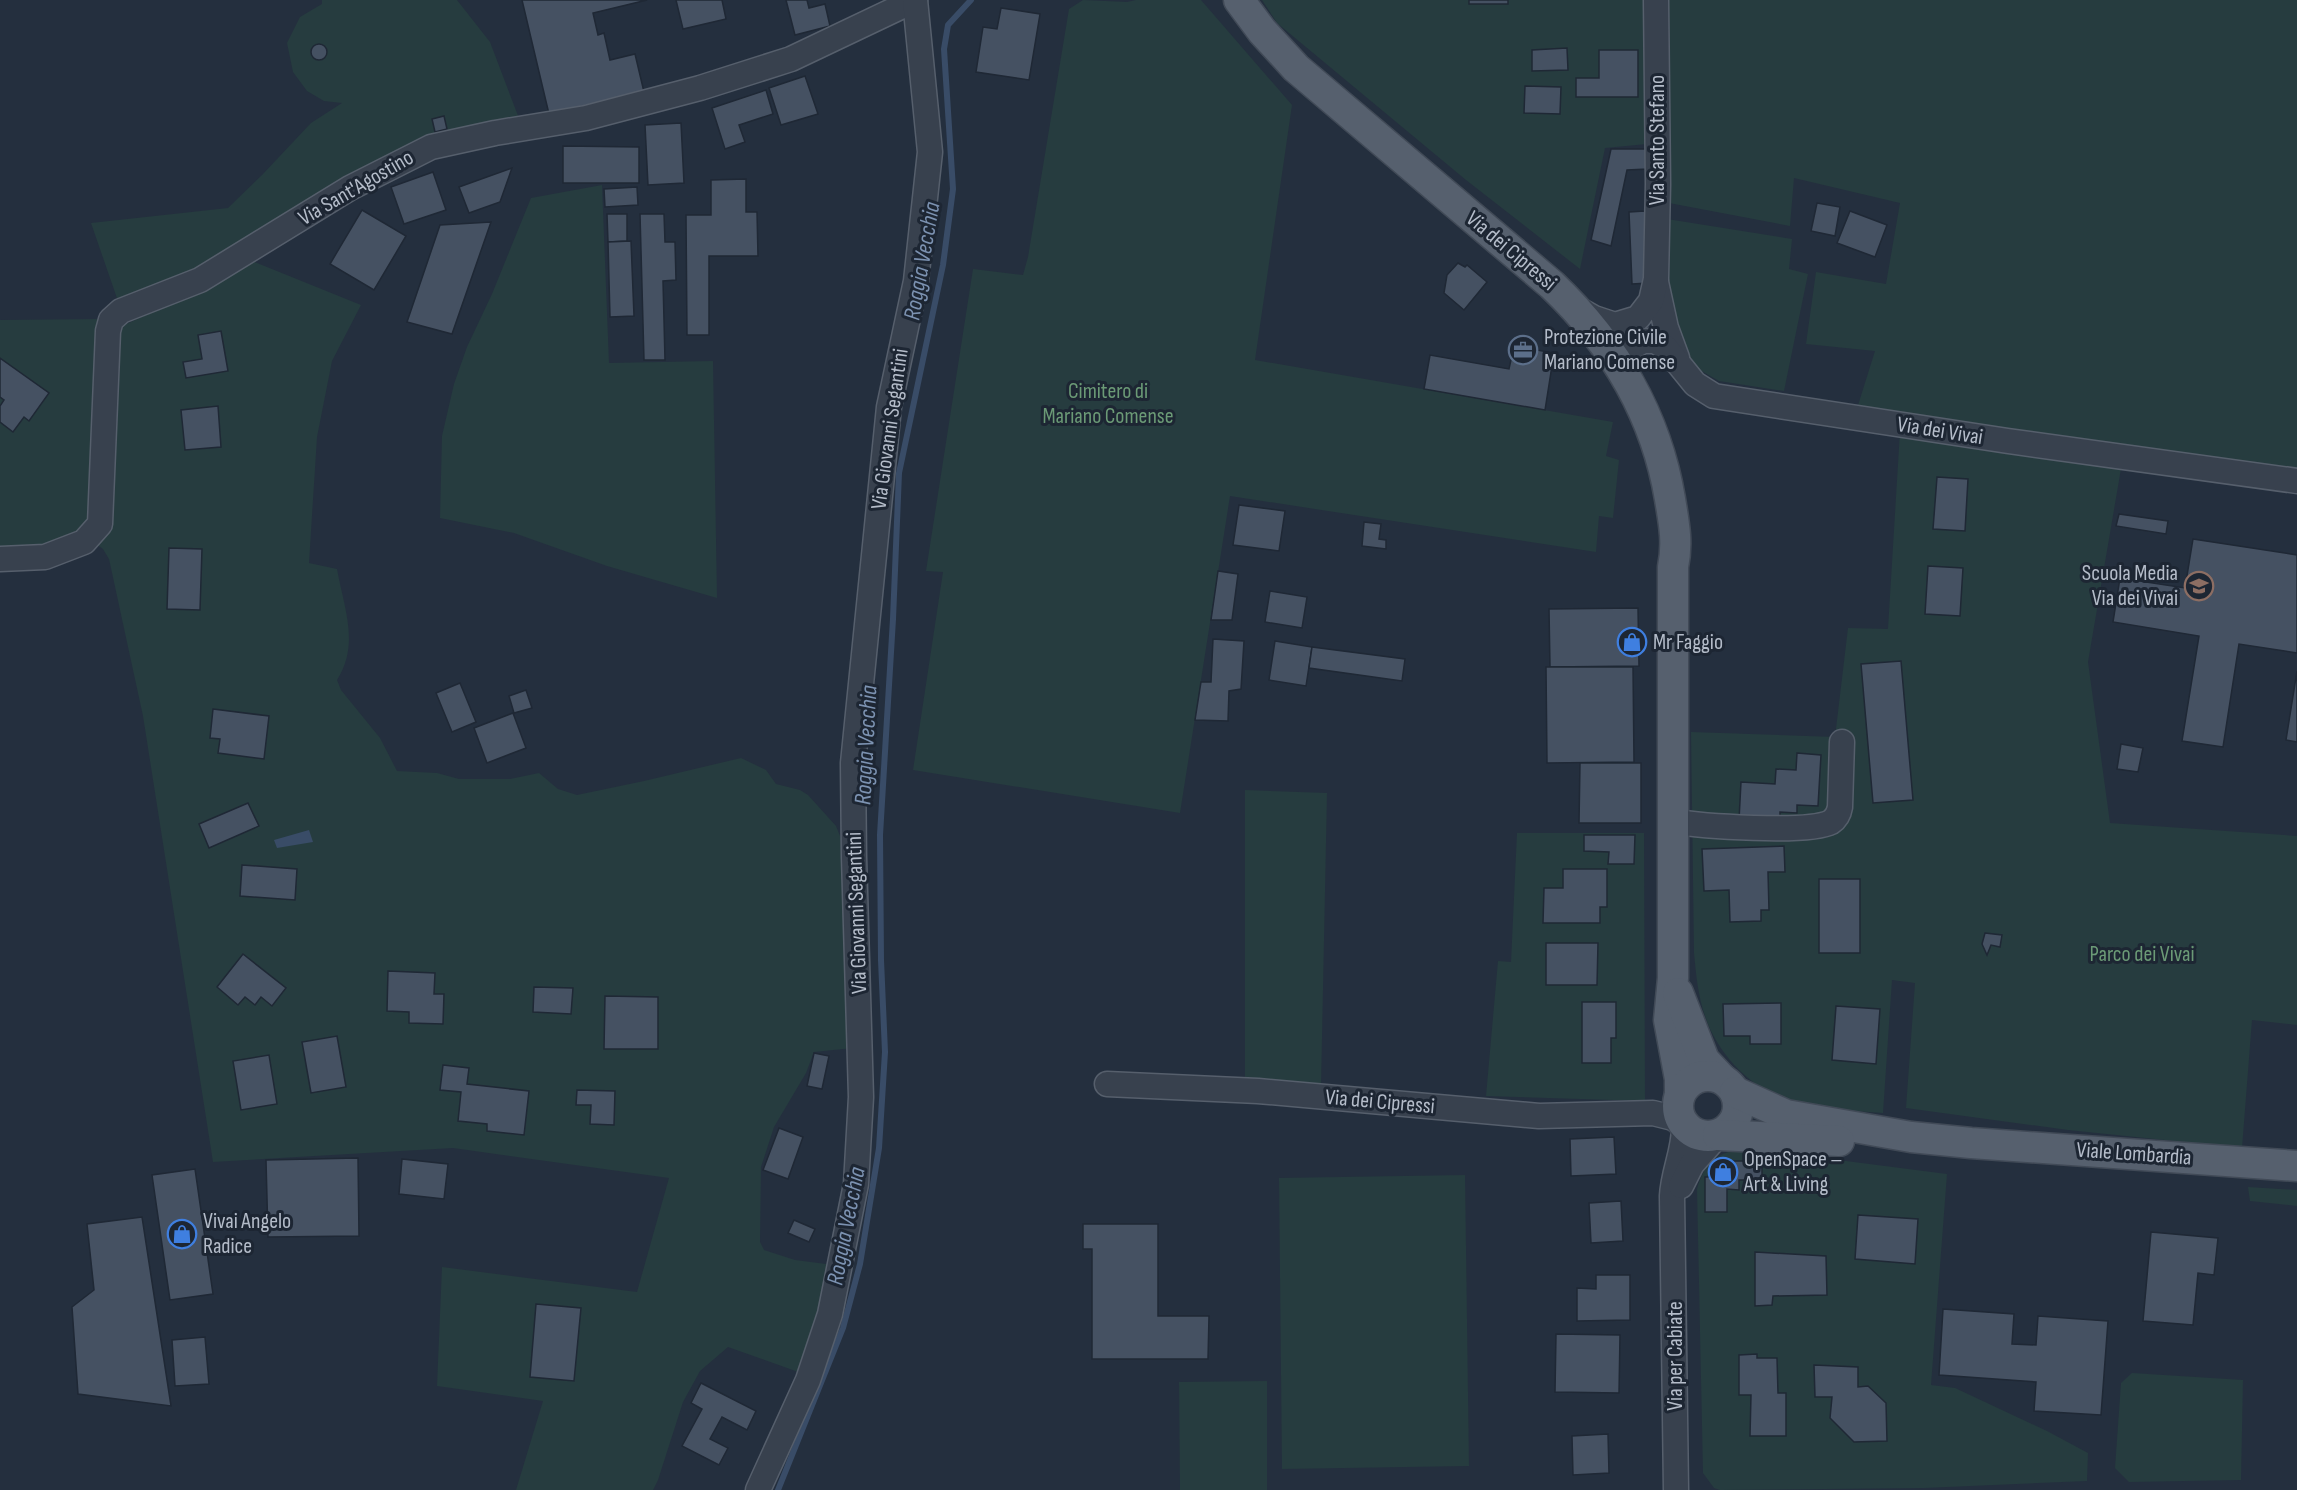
<svg xmlns="http://www.w3.org/2000/svg" width="2297" height="1490" font-family="'Sofia Sans Condensed',sans-serif">
<style>
.green{fill:#263c3f}
.water{fill:#394c67}
.lines{fill:none;stroke-linecap:round;stroke-linejoin:round}
.stream{stroke:#394c67;stroke-width:6}
.building{fill:#455162;stroke:#1f2835;stroke-width:1.5}
.minor-casing{stroke:#565f6c;stroke-width:27}
.major-casing{stroke:#414a57;stroke-width:33}
.minor{stroke:#38414e;stroke-width:24}
.major{stroke:#56606e;stroke-width:30}
.labels{text-anchor:middle;dominant-baseline:central;stroke-width:6;stroke-linejoin:round;paint-order:stroke}
.street-label{font-size:22px;fill:#b4bcc9;stroke:#1d2633}
.poi-label{font-size:22px;fill:#b4bcc9;stroke:#1d2633;text-anchor:start}
.park-label{font-size:22px;fill:#6b9a76;stroke:#1d2633}
.water-label{font-size:24px;font-style:italic;fill:#7c92b1;stroke:#1d2633}
</style>
<rect width="100%" height="100%" fill="#242f3e"/>
<g class="green">
<path d="M322,0H457L490,42L520,121L466,130L196,271L119,304L91,223L228,208L263,174L311,123L342,103L324,101L307,91L293,72L287,43L300,17L322,4Z"/>
<path d="M1083,0L1127,2L1136,0H1201L1292,105L1255,360L1613,422L1606,456L1619,460L1613,518L1599,516L1596,552L1230,496L1180,813L913,770L943,572L926,571L973,269L1023,275L1028,257L1069,9Z"/>
<path d="M1262,0H1645L1647,144L1605,148L1580,269L1466,180L1277,23Z"/>
<path d="M1667,0H2297V483L2123,457L2088,662L2110,823L2297,836V1025L2252,1020L2242,1148L2068,1130L1906,1108L1915,983L1892,980L1883,1113C1854,1111 1824,1110 1796,1103C1755,1093 1718,1056 1705,1016C1698,996 1696,974 1694,953L1691,732L1835,737L1848,628L1888,629L1900,431L1854,418L1875,351L1806,344L1816,272L1886,284L1900,203L1794,178L1790,226L1669,203Z"/>
<path d="M602,185L609,363L713,361L717,598L607,566L514,533L440,518L442,436L454,384L467,347L492,294L531,198Z"/>
<path d="M1667,219L1792,239L1789,269L1808,274L1784,391L1719,381L1686,362L1665,299Z"/>
<path d="M252,261L361,305L332,361L317,437L309,563L337,569C344,608 360,644 337,680L341,690L380,738L397,771L437,773L459,779H510L539,773L558,789L577,795L644,781L741,758L766,770L776,784L800,790L808,795L836,826L844,846L853,1048L814,1052L806,1073L774,1127L761,1167L760,1242L764,1250L795,1260L834,1265L801,1373L728,1347L700,1371L683,1402L658,1480L653,1490H516L543,1401L437,1386L442,1267L637,1292L669,1178L453,1148L213,1162L143,716L109,559L103,549L96,544L120,327L205,288Z"/>
<path d="M102,319L89,518L79,534L52,545L0,551V320Z"/>
<path d="M1245,790L1327,793L1321,1087L1245,1082Z"/>
<path d="M1517,833H1644L1645,1101L1486,1096L1498,961L1511,962Z"/>
<path d="M1745,1148L1947,1174L1931,1385L1955,1388L2047,1431L2088,1453L2087,1481L1924,1488L1720,1490L1714,1488L1703,1473L1697,1189C1705,1161 1717,1153 1745,1148Z"/>
<path d="M1465,1175L1469,1466L1282,1469L1279,1178Z"/>
<path d="M2248,1187L2297,1190V1206L2250,1201Z"/>
<path d="M2132,1373L2243,1380L2241,1480L2129,1482L2115,1468L2121,1383Z"/>
<path d="M1267,1381V1490H1180L1179,1382Z"/>
</g>
<path class="water" d="M309,830L313,842L277,848L274,840Z"/>
<g class="lines">
<path class="stream" d="M778,1490L843,1328L860,1264L879,1148L885,1052L881,960L880,835L893,619L899,473L943,265L953,189L944,49L948,25L971,0"/>
</g>
<g class="building">
<path d="M522,0H647L593,13L598,35L604,33L610,60L635,54L644,92L549,114Z"/>
<path d="M676,0H722L726,19L683,29Z"/>
<path d="M786,0H807L809,8L825,4L830,26L795,35Z"/>
<rect x="1469" y="0" width="39" height="4"/>
<path d="M1001,8L1040,14L1029,80L976,72L983,27L997,29Z"/>
<circle cx="319" cy="52" r="8"/>
<path d="M1567,48L1568,70L1532,71V50Z"/>
<path d="M1599,50H1638V97H1576V78H1599Z"/>
<path d="M805,76L818,114L781,125L769,88Z"/>
<path d="M1525,86L1561,87L1560,114L1524,113Z"/>
<path d="M766,90L773,114L739,125L745,142L725,149L712,108Z"/>
<path d="M444,116L447,129L435,132L432,119Z"/>
<path d="M681,123L684,183L648,185L645,125Z"/>
<path d="M563,146L639,147V183H563Z"/>
<path d="M1611,149H1648V169L1627,170L1611,246L1591,240Z"/>
<path d="M512,168L500,202L469,213L459,187Z"/>
<path d="M433,172L446,210L404,224L391,187Z"/>
<path d="M746,179V212H757L758,256H709V335H687L686,215H711V180Z"/>
<path d="M637,187L638,205L605,207L604,189Z"/>
<path d="M1817,203L1840,207L1835,236L1811,231Z"/>
<path d="M362,210L406,236L374,290L330,264Z"/>
<path d="M1645,211L1648,283L1632,284L1629,212Z"/>
<path d="M1850,211L1887,225L1875,257L1837,243Z"/>
<path d="M607,214H627V241L608,242Z"/>
<path d="M640,214H664L665,242H675L676,280L663,281L665,360H644Z"/>
<path d="M491,222L452,334L407,322L440,225Z"/>
<path d="M631,241L634,316L610,317L608,242Z"/>
<path d="M1458,263L1465,267L1467,265L1487,282L1464,310L1444,293L1447,275Z"/>
<path d="M221,331L228,371L186,378L183,362L202,359L198,335Z"/>
<path d="M1514,346L1554,353L1545,410L1424,389L1430,355L1509,369Z"/>
<path d="M0,358L49,393L29,421L24,417L13,432L0,422V406L4,400L0,397Z"/>
<path d="M218,406L221,447L185,450L181,410Z"/>
<path d="M1937,477L1968,479L1965,531L1933,529Z"/>
<path d="M1239,505L1285,511L1279,551L1233,545Z"/>
<path d="M2119,514L2168,521L2166,534L2116,526Z"/>
<path d="M1364,522L1381,524L1379,539L1386,540V549L1362,546Z"/>
<path d="M2193,539L2297,555V653L2239,644L2223,747L2182,741L2199,636L2113,622L2120,578L2185,588Z"/>
<path d="M169,548L202,549L200,610L167,609Z"/>
<path d="M1928,566L1963,568L1960,616L1925,614Z"/>
<path d="M1218,571L1238,574L1232,620H1211Z"/>
<path d="M1270,591L1307,597L1302,628L1265,622Z"/>
<path d="M1638,608L1639,666L1550,667L1549,609Z"/>
<path d="M1213,639L1244,641L1241,689L1229,691L1228,721L1195,720L1201,682H1211Z"/>
<path d="M1275,641L1312,647L1306,686L1269,680Z"/>
<path d="M1312,647L1405,659L1402,681L1309,668Z"/>
<path d="M1901,661L1913,800L1873,803L1861,664Z"/>
<path d="M1546,667H1633L1634,762L1547,763Z"/>
<path d="M2297,671V742L2286,740Z"/>
<path d="M460,683L476,722L452,732L436,693Z"/>
<path d="M526,690L532,708L514,713L509,696Z"/>
<path d="M213,709L269,716L264,759L218,753L220,739L210,738Z"/>
<path d="M513,713L526,748L487,763L474,728Z"/>
<path d="M2121,744L2143,748L2138,772L2117,769Z"/>
<path d="M1797,753L1821,755L1818,806L1797,805V813L1780,812V822L1739,820L1741,782L1775,784L1776,769L1796,770Z"/>
<path d="M1580,763H1641V823H1579Z"/>
<path d="M248,803L259,826L209,848L199,824Z"/>
<path d="M1584,835H1635L1634,864H1608L1609,852L1584,851Z"/>
<path d="M1784,846L1785,872H1768L1769,910H1761V921L1730,922L1729,890L1704,891L1702,849Z"/>
<path d="M242,865L297,869L295,900L240,896Z"/>
<path d="M1563,869H1607V907H1600V923H1543L1544,888H1563Z"/>
<rect x="1819" y="879" width="41" height="74"/>
<path d="M1985,933L2002,935L2000,947L1991,945L1987,955L1982,944Z"/>
<path d="M1546,943H1598L1597,985H1546Z"/>
<path d="M243,954L286,988L272,1006L261,997L255,1005L245,997L238,1005L217,987Z"/>
<path d="M388,971L435,973L434,994H444L443,1024L409,1023V1012L387,1011Z"/>
<path d="M534,987L573,988L571,1014L533,1012Z"/>
<path d="M605,996L658,997V1049H604Z"/>
<path d="M1582,1002H1616V1038H1611V1063H1582Z"/>
<path d="M1781,1003V1044H1750V1036H1724L1723,1004Z"/>
<path d="M1836,1006L1880,1009L1876,1064L1832,1060Z"/>
<path d="M337,1036L346,1087L311,1093L302,1042Z"/>
<path d="M814,1053L829,1056L822,1089L807,1086Z"/>
<path d="M269,1055L277,1104L241,1110L233,1061Z"/>
<path d="M443,1065L469,1068L467,1084L529,1091L524,1135L487,1131V1124L458,1121L461,1092L440,1090Z"/>
<path d="M577,1090L615,1091L614,1125L590,1124L591,1105H576Z"/>
<path d="M779,1128L803,1137L788,1179L763,1170Z"/>
<path d="M1614,1137L1616,1174L1571,1176L1570,1139Z"/>
<path d="M358,1158L359,1236L268,1237L266,1160Z"/>
<path d="M402,1159L448,1164L444,1199L399,1194Z"/>
<path d="M1726,1161H1762V1180H1739V1190L1727,1189V1212H1705V1177H1710Z"/>
<path d="M195,1169L213,1294L170,1300L152,1175Z"/>
<path d="M1621,1201L1623,1241L1591,1243L1589,1203Z"/>
<path d="M1858,1215L1918,1219L1915,1264L1855,1259Z"/>
<path d="M142,1217L171,1406L78,1394L72,1307L94,1290L87,1224Z"/>
<path d="M794,1220L815,1229L809,1242L788,1233Z"/>
<path d="M1083,1224H1158V1316H1209L1208,1359H1092V1249H1083Z"/>
<path d="M2151,1232L2218,1238L2214,1275L2198,1273L2193,1325L2143,1321Z"/>
<path d="M1755,1252L1826,1256L1827,1295L1773,1296L1772,1305L1755,1306Z"/>
<path d="M1596,1275H1630V1320L1577,1321V1288L1596,1289Z"/>
<path d="M536,1304L581,1308L574,1381L530,1377Z"/>
<path d="M1943,1309L2014,1314L2012,1344L2036,1345L2038,1316L2108,1321L2101,1415L2034,1411L2036,1382L1939,1375Z"/>
<path d="M1556,1334L1620,1335L1619,1393L1555,1392Z"/>
<path d="M205,1337L209,1384L175,1386L172,1340Z"/>
<path d="M1757,1354V1358H1777L1778,1393H1786V1436H1750L1751,1395H1739V1355Z"/>
<path d="M1814,1365L1858,1367V1387L1868,1386L1886,1403L1887,1441L1854,1442L1830,1418L1832,1397H1815Z"/>
<path d="M701,1383L756,1411L747,1430L722,1417L710,1439L728,1448L719,1465L682,1446L702,1409L691,1403Z"/>
<path d="M1608,1434L1609,1473L1573,1475L1572,1436Z"/>
</g>
<g class="lines">
<g class="minor-casing">
<g id="minor">
<path d="M1656,282L1666,328L1677,358"/>
<path d="M1578,309L1594,318L1615,325L1638,318L1651,301L1656,279L1658,184L1656,0"/>
<path d="M1623,370L1625,355L1634,346L1643,341H1655L1665,347L1695,384L1714,396L2008,441L2297,481"/>
<path d="M0,559L45,557L84,542L100,524L108,331L111,320L121,311L200,280L350,188L431,147L495,133L586,118L700,88L791,59L915,0"/>
<path d="M1672,821C1700,826 1808,834 1831,822C1837,818 1839,813 1840,807L1842,742"/>
<path d="M1107,1084L1258,1091L1539,1116L1653,1113L1673,1118L1684,1125C1685,1149 1673,1172 1672,1196L1676,1490"/>
<path d="M1681,1186L1692,1164L1718,1135"/>
<path d="M758,1490L808,1380L830,1314L856,1184L861,1097L854,857L853,763L889,407L916,281L930,152L915,0"/>
</g>
</g>
<g class="major-casing">
<g id="major">
<path d="M1239,0L1262,31L1296,68L1552,285C1613,343 1656,415 1670,499C1674,523 1678,543 1673,567V978L1669,1020L1680,1079V1092"/>
<path d="M1678,993L1704,1060L1721,1078"/>
<circle cx="1708" cy="1106" r="30"/>
<path d="M1735,1092L1786,1115L1911,1137L1971,1143L2297,1166"/>
<path d="M1718,1135L1839,1141"/>
</g>
</g>
<use href="#minor" class="minor"/>
<use href="#major" class="major"/>
</g>
<defs>
<g id="office-ring" transform="scale(1.5)"><circle r="9.5" fill="#1d2633" stroke="#5c6f8a" stroke-width="1.5"/><path d="M-6-3h4V-5.5h4V-3h4V5H-6ZM-1-4.5V-3h2v-1.5ZM-6 0V1H6V0Z" fill="#5c6f8a"/></g>
<g id="school-ring" transform="scale(1.5)"><circle r="9.5" fill="#1d2633" stroke="#8d6e63" stroke-width="1.5"/><path d="M0-5L7-2L0 1L-7-2ZM-4 1L0 2.5L4 1V4Q0 6-4 4Z" fill="#8d6e63"/></g>
<g id="shop-ring" transform="scale(1.5)"><circle r="9.5" fill="#1d2633" stroke="#3f7fe0" stroke-width="1.5"/><path d="M-5-2.5h2.3a2.7 3.5 0 0 1 5.4 0H5L5.5 6h-11ZM-1.5-2.5h3a1.5 2.3 0 0 0-3 0Z" fill="#3f7fe0"/></g>
</defs>
<g fill-rule="evenodd">
<use href="#office-ring" x="1523" y="350"/>
<use href="#school-ring" x="2199" y="586"/>
<use href="#shop-ring" x="1632" y="642"/>
<use href="#shop-ring" x="1723" y="1172"/>
<use href="#shop-ring" x="182" y="1234"/>
</g>
<g class="labels">
<g class="street-label">
<text transform="translate(1657 140) rotate(-90)">Via Santo Stefano</text>
<text transform="translate(356 188) rotate(-30)">Via Sant'Agostino</text>
<text transform="translate(1511 251) rotate(40)">Via dei Cipressi</text>
<text transform="translate(890 429) rotate(-82)">Via Giovanni Segantini</text>
<text transform="translate(1940 431) rotate(9)">Via dei Vivai</text>
<text transform="translate(857 913) rotate(-92)">Via Giovanni Segantini</text>
<text transform="translate(1380 1102) rotate(5)">Via dei Cipressi</text>
<text transform="translate(2134 1154) rotate(4)">Viale Lombardia</text>
<text transform="translate(1675 1356) rotate(-90)">Via per Cabiate</text>
</g>
<g class="poi-label">
<text x="1544" y="337">Protezione Civile<tspan x="1544" dy="25">Mariano Comense</tspan></text>
<text x="2178" y="573" text-anchor="end">Scuola Media<tspan x="2178" dy="25">Via dei Vivai</tspan></text>
<text x="1653" y="642">Mr Faggio</text>
<text x="1744" y="1159">OpenSpace –<tspan x="1744" dy="25">Art &amp; Living</tspan></text>
<text x="203" y="1221">Vivai Angelo<tspan x="203" dy="25">Radice</tspan></text>
</g>
<g class="park-label">
<text x="1108" y="391">Cimitero di<tspan x="1108" dy="25">Mariano Comense</tspan></text>
<text x="2142" y="954">Parco dei Vivai</text>
</g>
<g class="water-label">
<text transform="translate(922 261) rotate(-80)">Roggia Vecchia</text>
<text transform="translate(866 745) rotate(-87)">Roggia Vecchia</text>
<text transform="translate(846 1226) rotate(-79)">Roggia Vecchia</text>
</g>
</g>
</svg>
